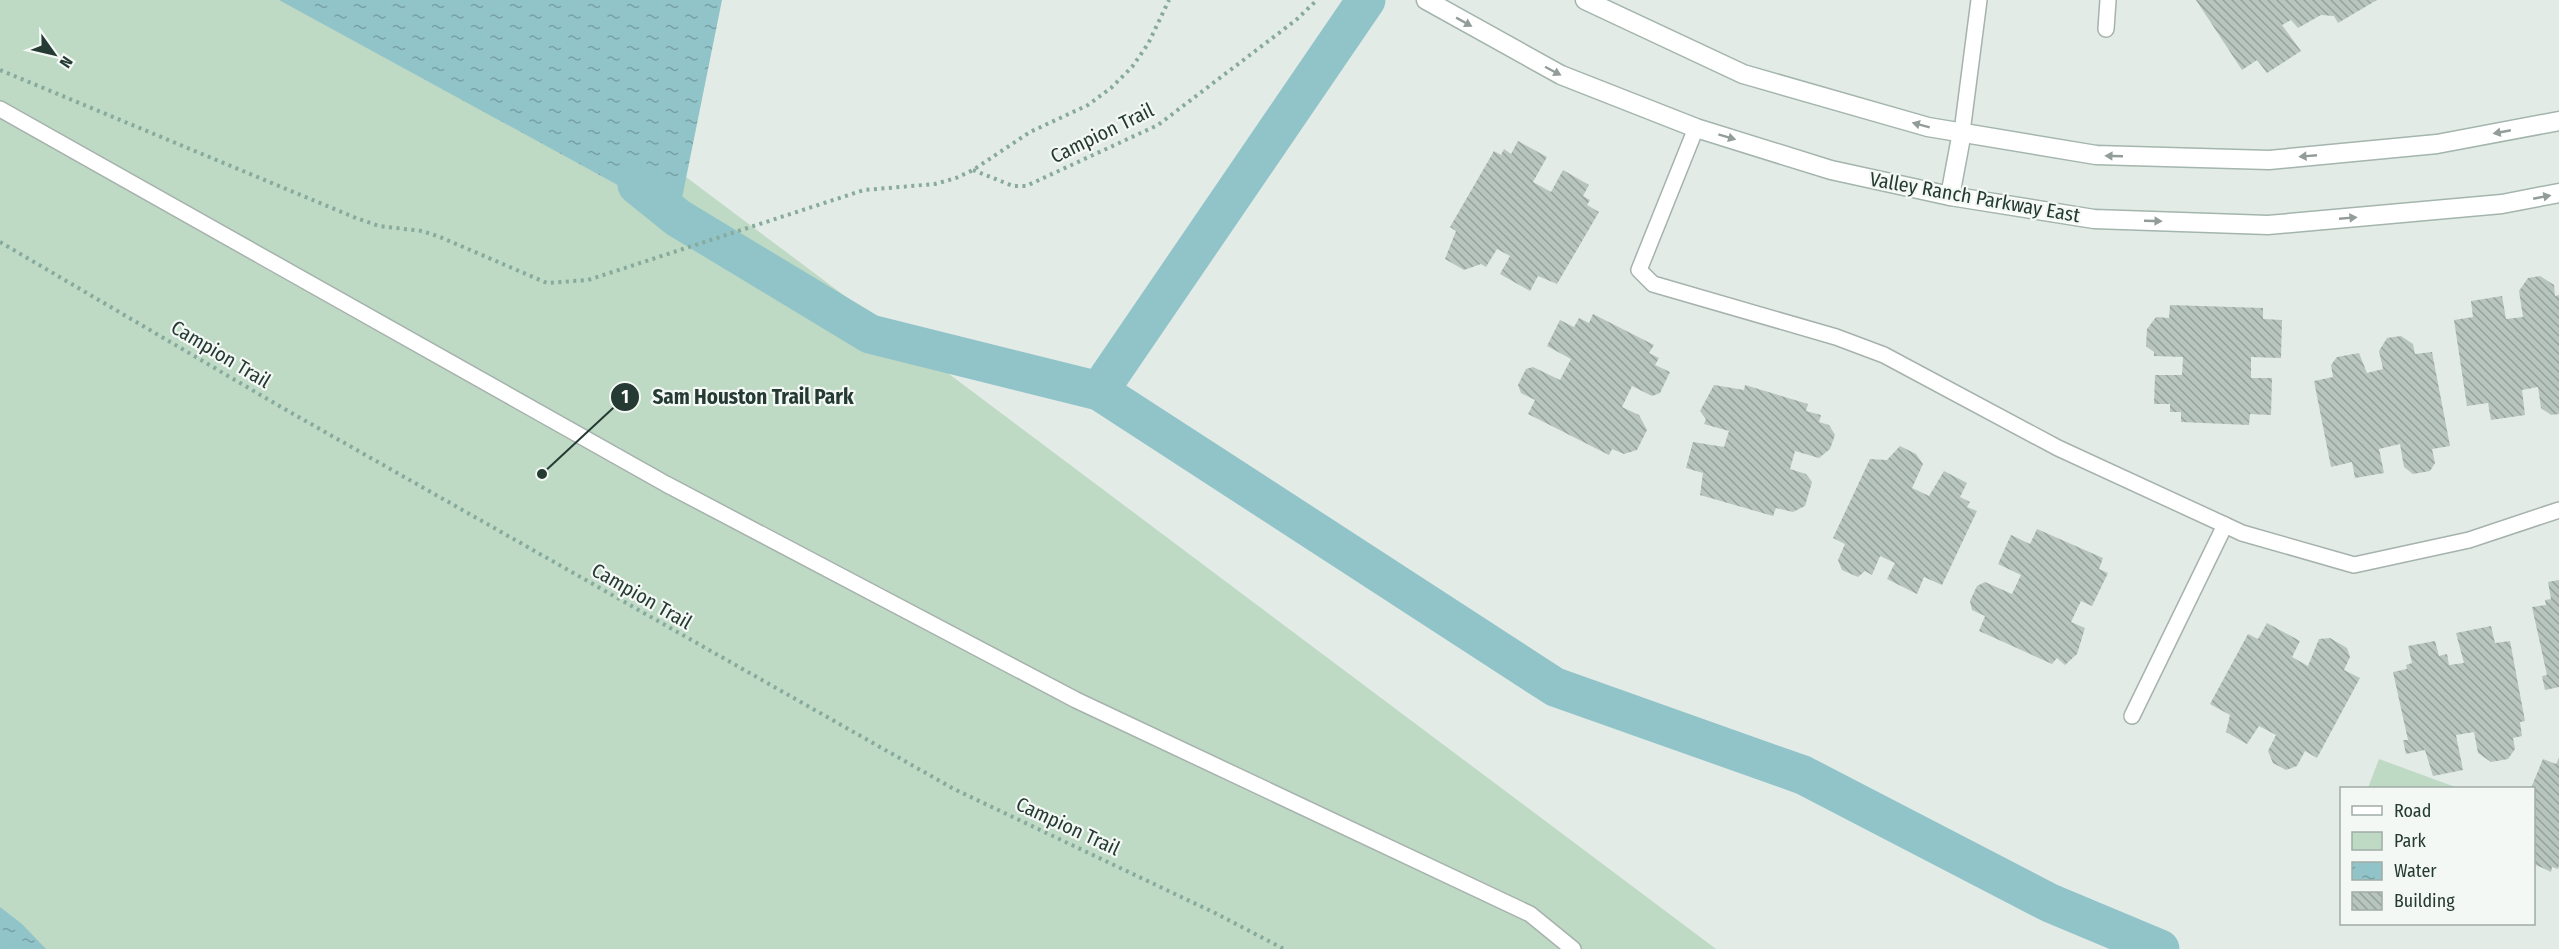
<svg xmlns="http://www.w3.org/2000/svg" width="2559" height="949" font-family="'Fira Sans Condensed',sans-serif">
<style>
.park{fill:#bed9c4}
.water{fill:url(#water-ripples)}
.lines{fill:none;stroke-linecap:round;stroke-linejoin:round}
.canal{stroke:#91c4c9;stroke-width:39}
.building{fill:url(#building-back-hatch)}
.lane-casing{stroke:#a6b2ad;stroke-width:18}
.secondary-casing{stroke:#a3b5ad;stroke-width:21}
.path{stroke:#87aa9d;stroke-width:4;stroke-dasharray:3 4.5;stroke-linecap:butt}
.lane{stroke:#fff;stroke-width:15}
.secondary{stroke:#fff;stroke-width:18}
.oneway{fill:#929c99}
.labels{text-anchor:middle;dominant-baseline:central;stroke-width:4.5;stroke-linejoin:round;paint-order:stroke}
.street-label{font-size:20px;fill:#253a33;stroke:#f3f8f5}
.leader{fill:none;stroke:#253a33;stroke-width:2}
.callout-dot{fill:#253a33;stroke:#f3f8f5;stroke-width:2}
.mark-label{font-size:18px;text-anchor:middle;font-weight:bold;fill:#fff}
.callout-label{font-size:21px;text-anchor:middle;font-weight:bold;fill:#253a33;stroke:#f3f8f5;stroke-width:4.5;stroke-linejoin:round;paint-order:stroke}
</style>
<defs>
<pattern id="water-ripples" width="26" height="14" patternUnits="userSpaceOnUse" patternTransform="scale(1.5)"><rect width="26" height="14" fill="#91c4c9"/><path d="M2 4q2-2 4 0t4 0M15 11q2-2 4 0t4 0" fill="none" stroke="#76a0a4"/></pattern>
<pattern id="building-back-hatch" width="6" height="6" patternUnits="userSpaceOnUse" patternTransform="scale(1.5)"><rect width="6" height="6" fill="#b8c5bf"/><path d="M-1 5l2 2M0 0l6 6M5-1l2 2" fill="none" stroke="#95a19c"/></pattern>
</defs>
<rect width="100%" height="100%" fill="#e3ebe7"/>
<g class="park">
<path d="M0,0H450L1716,949H0Z"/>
<path d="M2379,759L2458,788H2368Z"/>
</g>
<g class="water">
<path d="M279,0H722L678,218Z"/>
<path d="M0,907L22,924L46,949H0Z"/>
</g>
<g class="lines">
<g class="canal">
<path d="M637,185L678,218L870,334L1099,391L1555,687L1803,775L2050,903L2160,949"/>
<path d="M1099,391L1366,0"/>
</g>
</g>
<g class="building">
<path d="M2196,0H2377L2338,23L2334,16L2321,15L2298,28L2291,20L2282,25L2301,51L2267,73L2257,60L2242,70Z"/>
<path d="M1518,141L1547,157L1533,182L1551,192L1563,170L1589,185L1583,196L1590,200L1587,205L1599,212L1557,284L1538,276L1530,291L1500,274L1510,256L1497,249L1486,267L1481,264L1464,270L1445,259L1456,231L1450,227L1494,151L1501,155L1504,149L1511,154Z"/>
<path d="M2540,276L2554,285L2555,296L2559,295V414L2551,415L2541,408L2538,387L2522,390L2525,415L2491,420L2488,403L2467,406L2454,320L2473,317L2471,301L2502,296L2506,319L2523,317L2519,291L2528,278Z"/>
<path d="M2170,305L2263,308V319L2282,320L2281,358L2251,357V378H2272L2271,415L2250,414L2249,425L2181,422V412H2170V404H2154L2155,375H2182L2183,357L2154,356V352L2146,346L2147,329L2156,317L2169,318Z"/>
<path d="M1593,314L1654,345L1649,353L1659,358L1655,365L1670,372L1660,393L1652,396L1632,386L1622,407L1639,415L1647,430L1637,450L1624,454L1612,449L1609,455L1528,414L1535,400L1521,393L1518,385L1526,369L1533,367L1560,380L1571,359L1547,346L1560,320L1574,327L1579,318L1589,323Z"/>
<path d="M2401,336L2413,344L2415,354L2432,352L2450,446L2432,449L2435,463L2430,471L2413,474L2404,467L2400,444L2379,449L2384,473L2355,478L2352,462L2331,467L2314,381L2333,377L2331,365L2337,357L2359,353L2367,373L2383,369L2379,351L2387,338Z"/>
<path d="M1714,385L1744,390L1745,385L1808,404L1806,411L1821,415L1819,422L1829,425L1835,435L1830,449L1819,458L1795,451L1790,469L1806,474L1812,482L1805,506L1793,512L1776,508L1773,516L1700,495L1703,473L1686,468L1693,442L1724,447L1729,431L1704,424L1706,419L1700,411Z"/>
<path d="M1900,446L1916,454L1923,464L1912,488L1929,496L1944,471L1967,483L1960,497L1970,502L1967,507L1977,511L1942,585L1924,577L1917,594L1887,579L1895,563L1880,556L1872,575L1865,571L1858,577L1842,570L1838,560L1845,544L1833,538L1870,459L1887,460Z"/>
<path d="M2037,529L2103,558L2099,569L2108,573L2092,606L2081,601L2071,622L2085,628L2077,654L2065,665L2057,658L2052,664L1979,631L1985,616L1972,610L1970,601L1977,586L1985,582L2012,594L2021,575L1998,564L2011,535L2030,544Z"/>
<path d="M2559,580V687L2545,690L2542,676L2547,675L2532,607L2546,605L2545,600L2551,599L2548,582Z"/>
<path d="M2267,623L2300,641L2292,657L2308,666L2319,639L2330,638L2347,648L2350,657L2344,670L2360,678L2317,758L2305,751L2297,766L2286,770L2273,763L2268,751L2276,735L2259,726L2247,744L2226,732L2230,715L2210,704L2248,634L2258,639Z"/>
<path d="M2491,626L2495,643L2510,641L2525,721L2520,722L2522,736L2513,738L2515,749L2508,759L2491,762L2478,753L2474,732L2456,735L2463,770L2433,776L2425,750L2406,754L2403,740H2408L2393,672L2407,669L2406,665L2412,663L2408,646L2435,641L2439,656L2447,654L2449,665L2464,663L2456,633Z"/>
<path d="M2559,758V865L2558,869L2552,867L2551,872L2534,864V788H2531L2543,759L2556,764Z"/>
</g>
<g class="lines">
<g class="lane-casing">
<g id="lane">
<path d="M2106,29L2108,0"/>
<path d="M0,109L666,484L1076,700L1530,914L1573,949"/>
<path d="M1696,128L1639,270L1653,284L1836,337L1884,355L2058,448L2225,525L2242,533L2354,565L2469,540L2559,510"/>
<path d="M1962,132L1979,0"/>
<path d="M2132,716L2225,525"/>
</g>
</g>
<g class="secondary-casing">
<g id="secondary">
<path d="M1426,0L1561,75L1696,128L1831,170L1950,196L2094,219L2268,225L2502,204L2559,193"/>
<path d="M1585,0L1743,74L1928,127L2096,155L2269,160L2437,144L2559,121"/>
<path d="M1950,196L1962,132"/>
</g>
</g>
<g class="path">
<path d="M0,70L356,218L379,226L422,231L440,237L547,283L588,280L864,190L935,184L956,178L973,170L1030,132L1088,105L1111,88L1132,67L1148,44L1169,0"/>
<path d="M973,170L1013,186H1026L1158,125L1296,20L1317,0"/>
<path d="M0,242L281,407L954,789L1215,913L1284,949"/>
</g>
<use href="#lane" class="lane"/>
<use href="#secondary" class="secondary"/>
</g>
<defs><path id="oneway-solid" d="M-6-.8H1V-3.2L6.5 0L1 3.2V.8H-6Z" transform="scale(1.5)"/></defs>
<g class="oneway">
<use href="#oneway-solid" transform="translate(1464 22) rotate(29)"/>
<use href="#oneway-solid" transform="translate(1553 71) rotate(28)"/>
<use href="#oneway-solid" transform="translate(1921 125) rotate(-165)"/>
<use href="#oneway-solid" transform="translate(2502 132) rotate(169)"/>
<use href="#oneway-solid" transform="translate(1727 137) rotate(17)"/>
<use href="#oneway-solid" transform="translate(2114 156) rotate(-178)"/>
<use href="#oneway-solid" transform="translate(2308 156) rotate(175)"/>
<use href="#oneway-solid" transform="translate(2542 197) rotate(-11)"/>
<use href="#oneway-solid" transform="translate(2348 218) rotate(-5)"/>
<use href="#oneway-solid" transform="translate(2153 221) rotate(2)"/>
</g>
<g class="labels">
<g class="street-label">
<text transform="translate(1102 133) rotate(-26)">Campion Trail</text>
<text transform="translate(1975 197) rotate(10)">Valley Ranch Parkway East</text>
<text transform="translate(221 354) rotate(31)">Campion Trail</text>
<text transform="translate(642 596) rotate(30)">Campion Trail</text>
<text transform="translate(1068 826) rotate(25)">Campion Trail</text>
</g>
</g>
<path class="leader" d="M542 474L625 397"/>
<g class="callout-dot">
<circle cx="542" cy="474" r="6"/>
<circle cx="625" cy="397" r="15"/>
</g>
<g class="mark-label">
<text x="625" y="403">1</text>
</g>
<g class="callout-label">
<text x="753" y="404">Sam Houston Trail Park</text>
</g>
<rect x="2340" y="787" width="195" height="138" fill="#f3f8f5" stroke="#a1aca7" stroke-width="1.5"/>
<rect x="2352" y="806" width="30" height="9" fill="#ffffff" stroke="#a1aca7" stroke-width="1.5"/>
<text x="2394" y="817" font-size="18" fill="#253a33">Road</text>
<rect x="2352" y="832" width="30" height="18" fill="#bed9c4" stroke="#a1aca7" stroke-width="1.5"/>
<text x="2394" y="847" font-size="18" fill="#253a33">Park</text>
<rect x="2352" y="862" width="30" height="18" fill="url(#water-ripples)" stroke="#a1aca7" stroke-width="1.5"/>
<text x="2394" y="877" font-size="18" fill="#253a33">Water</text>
<rect x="2352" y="892" width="30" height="18" fill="url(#building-back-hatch)" stroke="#a1aca7" stroke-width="1.5"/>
<text x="2394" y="907" font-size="18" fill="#253a33">Building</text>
<g transform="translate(54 54) rotate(124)" stroke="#f3f8f5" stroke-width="4.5" paint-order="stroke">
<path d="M0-4.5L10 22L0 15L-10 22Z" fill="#253a33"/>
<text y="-9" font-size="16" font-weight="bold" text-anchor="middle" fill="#253a33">N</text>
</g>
</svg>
